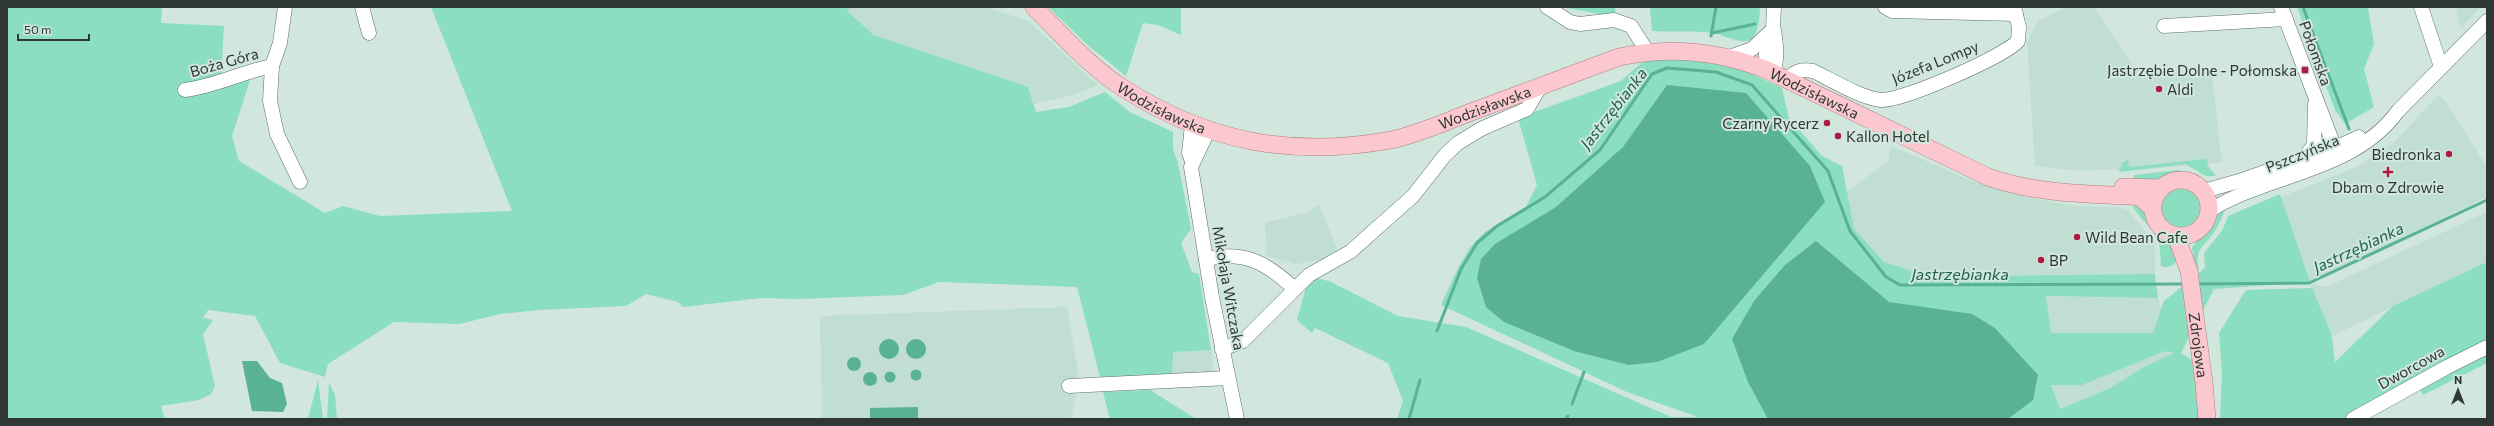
<svg xmlns="http://www.w3.org/2000/svg" width="2494" height="426" font-family="Commissioner,sans-serif">
<style>
.built{fill:#c0ded2}
.green{fill:#8bdebf;fill-rule:evenodd}
.water{fill:#58b293}
.lines{fill:none;stroke-linecap:round;stroke-linejoin:round}
.stream{stroke:#58b293;stroke-width:3}
.minor-casing{stroke:#5c6f67;stroke-width:15}
.major-casing{stroke:#b17d83;stroke-width:18}
.minor{stroke:#fff;stroke-width:14}
.major{stroke:#fac8ce;stroke-width:17}
.poi-dot{fill:#ad1a46;stroke:#d1e6dd;stroke-width:1.5}
.labels{text-anchor:middle;dominant-baseline:central;stroke-width:4;stroke-linejoin:round;paint-order:stroke}
.street-label{font-size:15px;fill:#2e3733;stroke:#d1e6dd}
.poi-label{font-size:15px;fill:#2e3733;stroke:#d1e6dd;text-anchor:start}
.water-label{font-size:16px;font-style:italic;fill:#1e634e;stroke:#d1e6dd}
</style>
<rect width="100%" height="100%" fill="#d1e6dd"/>
<g class="built">
<path d="M851,7H984L1027,20L1098,85L1074,95L1034,104L1028,87L874,35L847,11Z"/>
<path d="M2066,7H2094L2136,70L2164,72L2211,67L2222,162L2119,172L2118,169L2078,171L2035,166L2027,42L2038,21Z"/>
<path d="M2455,7H2481L2461,28Z"/>
<path d="M2438,95L2445,101L2487,167V197L2310,283L2326,287L2487,212V262L2332,336L2309,283L2281,197L2357,167L2395,142Z"/>
<path d="M1891,146L1975,182L2033,198L2075,206L2117,207L2128,210L2155,244V274L1937,278L1906,277L1896,275L1857,239L1843,194L1888,162Z"/>
<path d="M1319,204L1338,252L1325,259L1296,264L1267,256L1265,223L1309,212Z"/>
<path d="M2015,296L2158,298L2163,315L2178,351L2144,367L2110,388L2060,409Z"/>
<path d="M1067,307L1079,378L1071,419H822L820,316Z"/>
<path d="M1211,350L1213,369L1209,374L1172,375V352Z"/>
</g>
<g class="green">
<path d="M7,7H162L161,23L224,26L221,79L253,71L232,136L239,161L325,213L343,206L380,216L512,211L431,7H851L847,11L874,35L1028,87L1036,112L1069,107L1105,92L1130,112L1173,132V149L1178,163L1191,229L1181,243L1192,272L1199,274L1211,350L1173,352L1172,375L1100,377L1077,287L939,282L903,295L797,299L761,298L683,307L678,302L646,294L626,306L539,310L500,314L459,324L394,322L328,364L325,377L280,363L255,316L208,310L203,318L213,320L203,334L215,386L211,394L199,400L161,406L165,419H7Z"/>
<path d="M1048,7H1181V35L1158,25L1143,23L1126,76L1090,47Z"/>
<path d="M1560,7H1615L1616,17L1561,7Z"/>
<path d="M1650,7H1760C1758,62 1737,35 1705,32C1687,31 1670,32 1652,31Z"/>
<path d="M2297,7H2368L2374,44L2364,69L2374,107L2345,124L2335,110Z"/>
<path d="M1686,55L1739,68L1782,88L1789,118L1822,156L1842,166L1854,229L1884,262L1906,269L1921,277L2155,274L2158,298L2046,296L2051,333H2153L2164,301L2205,268L2204,253L2223,229L2228,216L2280,194L2310,282L2214,289L2181,353L2192,360L2200,419H1397L1403,401L1388,363L1315,328L1312,333L1297,320L1309,277L1329,281L1398,316L1466,327L1671,417H1698L1627,392L1441,305L1458,268L1471,246L1485,232L1526,207L1537,185L1518,118L1621,81L1647,58ZM2165,351L2174,353L2144,367L2110,388L2060,409L2051,385H2082Z"/>
<path d="M2207,159L2208,166L2216,176H2206L2185,164L2119,172L2123,162L2128,160L2129,167Z"/>
<path d="M2178,170L2192,173L2209,182V186L2190,177H2172L2161,183L2133,184L2134,175Z"/>
<circle cx="2181" cy="209" r="20"/>
<path d="M2133,200L2148,214L2150,223L2157,232L2174,244L2177,261C2172,266 2168,269 2161,266C2160,257 2161,244 2156,235C2150,224 2131,213 2133,200Z"/>
<path d="M2227,205C2223,215 2219,225 2213,234C2203,247 2194,250 2199,269L2195,270L2192,247L2211,225L2215,214Z"/>
<path d="M2487,262V363L2423,395L2414,380L2343,419H2220L2222,371L2219,333L2246,290L2312,288L2332,336L2335,362L2393,306Z"/>
<path d="M318,380L323,419H308Z"/>
<path d="M329,383L335,395L337,419H327Z"/>
<path d="M1150,390L1196,419H1110L1103,392Z"/>
</g>
<g class="water">
<path d="M1667,85L1746,93L1810,166L1825,202L1704,344L1657,362L1629,365L1574,351L1504,322L1486,307L1477,278L1481,259L1495,244L1556,207L1623,147Z"/>
<path d="M1816,241L1889,302L1972,314L1995,328L2038,375L2033,400L2008,419H1768L1748,382L1732,339L1754,301L1785,265Z"/>
<circle cx="916" cy="349" r="10"/>
<circle cx="889" cy="349" r="10"/>
<circle cx="854" cy="364" r="7"/>
<path d="M242,361H257L270,378L282,383L287,404L283,412L252,411Z"/>
<circle cx="916" cy="375" r="5.5"/>
<circle cx="890" cy="377" r="5.5"/>
<circle cx="870" cy="379" r="7"/>
<path d="M918,407V419H870V408Z"/>
</g>
<g class="lines">
<g class="stream">
<path d="M2303,7L2349,129"/>
<path d="M1712,33L1755,24"/>
<path d="M1711,36L1716,7"/>
<path d="M2195,284L2309,283L2487,200"/>
<path d="M1437,331L1461,269L1477,243L1497,226L1545,197L1600,150L1652,74L1667,68L1716,72L1752,85L1828,171L1850,231L1886,277L1900,285L2186,284"/>
<path d="M1572,404L1584,372"/>
<path d="M1409,419L1420,380"/>
<path d="M1566,419L1568,416"/>
</g>
<g class="minor-casing">
<g id="minor">
<path d="M285,7L280,43L272,66L270,101L277,134L300,182"/>
<path d="M362,7L369,33"/>
<path d="M1547,7L1570,22L1580,24L1614,20L1631,26L1647,51"/>
<path d="M1885,7L1892,11L2016,14"/>
<path d="M2281,7L2331,138L2333,148"/>
<path d="M2421,7L2441,67"/>
<path d="M2164,26L2286,19"/>
<path d="M1729,57L1752,49L1770,32"/>
<path d="M1767,70L1766,54L1767,43L1773,29L1774,7"/>
<path d="M1772,73C1779,59 1776,45 1774,30"/>
<path d="M1787,80C1795,71 1801,69 1813,71C1832,80 1861,98 1881,100C1903,101 2003,57 2018,41L2019,27L2014,7"/>
<path d="M185,90C216,86 242,72 272,66"/>
<path d="M1208,131L1191,167L1212,297L1237,419"/>
<path d="M2304,158L2314,145L2315,104"/>
<path d="M1192,161L1189,153L1192,125"/>
<path d="M2204,191L2239,181L2337,147L2359,137"/>
<path d="M2209,211C2269,173 2354,172 2398,111L2487,21"/>
<path d="M1206,259C1245,250 1266,263 1294,288"/>
<path d="M1222,349L1243,341L1309,275L1350,252L1413,196L1445,155L1458,143L1481,129L1527,109L1540,87"/>
<path d="M1069,386L1228,378"/>
<path d="M2353,419L2447,367L2487,347"/>
</g>
</g>
<g class="major-casing">
<g id="major">
<path id="s1" d="M1034,7C1062,35 1090,67 1123,88C1207,142 1292,158 1391,140C1419,134 1447,121 1474,111C1522,93 1571,75 1619,57C1669,46 1719,51 1767,70L1988,177C2034,193 2081,194 2130,196L2141,198L2152,208"/>
<circle cx="2181" cy="208" r="28"/>
<path d="M2123,187L2161,188"/>
<path id="s2" d="M2176,236L2189,271L2204,383L2207,419"/>
</g>
</g>
<use href="#minor" class="minor"/>
<use href="#major" class="major"/>
</g>
<g class="poi-dot">
<rect x="2301" y="66" width="8" height="8" rx="2"/>
<circle cx="2159" cy="89" r="4"/>
<circle cx="1827" cy="123" r="4"/>
<circle cx="1838" cy="136" r="4"/>
<circle cx="2449" cy="154" r="4"/>
<path d="M2386 166h4v4h4v4h-4v4h-4v-4h-4v-4h4z"/>
<circle cx="2077" cy="237" r="4"/>
<circle cx="2041" cy="260" r="4"/>
</g>
<g class="labels">
<g class="street-label">
<text transform="translate(2316 53) rotate(70)">Połomska</text>
<text transform="translate(224 62) rotate(-16)">Boża Góra</text>
<text transform="translate(1935 62) rotate(-22)">Józefa Lompy</text>
<text stroke="none"><textPath href="#s1" startOffset="847">Wodzisławska</textPath></text>
<text stroke="none"><textPath href="#s1" startOffset="164">Wodzisławska</textPath></text>
<text stroke="none"><textPath href="#s1" startOffset="500">Wodzisławska</textPath></text>
<text transform="translate(2302 153) rotate(-22)">Pszczyńska</text>
<text transform="translate(1229 288) rotate(80)">Mikołaja Witczaka</text>
<text stroke="none"><textPath href="#s2" startOffset="112">Zdrojowa</textPath></text>
<text transform="translate(2411 367) rotate(-29)">Dworcowa</text>
</g>
<g class="poi-label">
<text x="2297" y="70" text-anchor="end">Jastrzębie Dolne - Połomska</text>
<text x="2167" y="89">Aldi</text>
<text x="1819" y="123" text-anchor="end">Czarny Rycerz</text>
<text x="1846" y="136">Kallon Hotel</text>
<text x="2441" y="154" text-anchor="end">Biedronka</text>
<text x="2388" y="187" text-anchor="middle">Dbam o Zdrowie</text>
<text x="2085" y="237">Wild Bean Cafe</text>
<text x="2049" y="260">BP</text>
</g>
<g class="water-label">
<text transform="translate(1613 108) rotate(-52)">Jastrzębianka</text>
<text transform="translate(2358 247) rotate(-25)">Jastrzębianka</text>
<text x="1960" y="273">Jastrzębianka</text>
</g>
</g>
<rect width="2494" height="426" fill="none" stroke="#2e3733" stroke-width="16"/>
<g transform="translate(2458 390)" stroke="#d1e6dd" stroke-width="3" paint-order="stroke">
<path d="M0-3L7 15L0 10L-7 15Z" fill="#2e3733"/>
<text y="-6" font-size="11" font-weight="bold" text-anchor="middle" fill="#2e3733">N</text>
</g>
<path d="M18 34v6h71v-6" fill="none" stroke="#2e3733" stroke-width="2"/>
<text x="24" y="34" font-size="12" fill="#2e3733" stroke="#d1e6dd" stroke-width="3" paint-order="stroke">50 m</text>
</svg>
